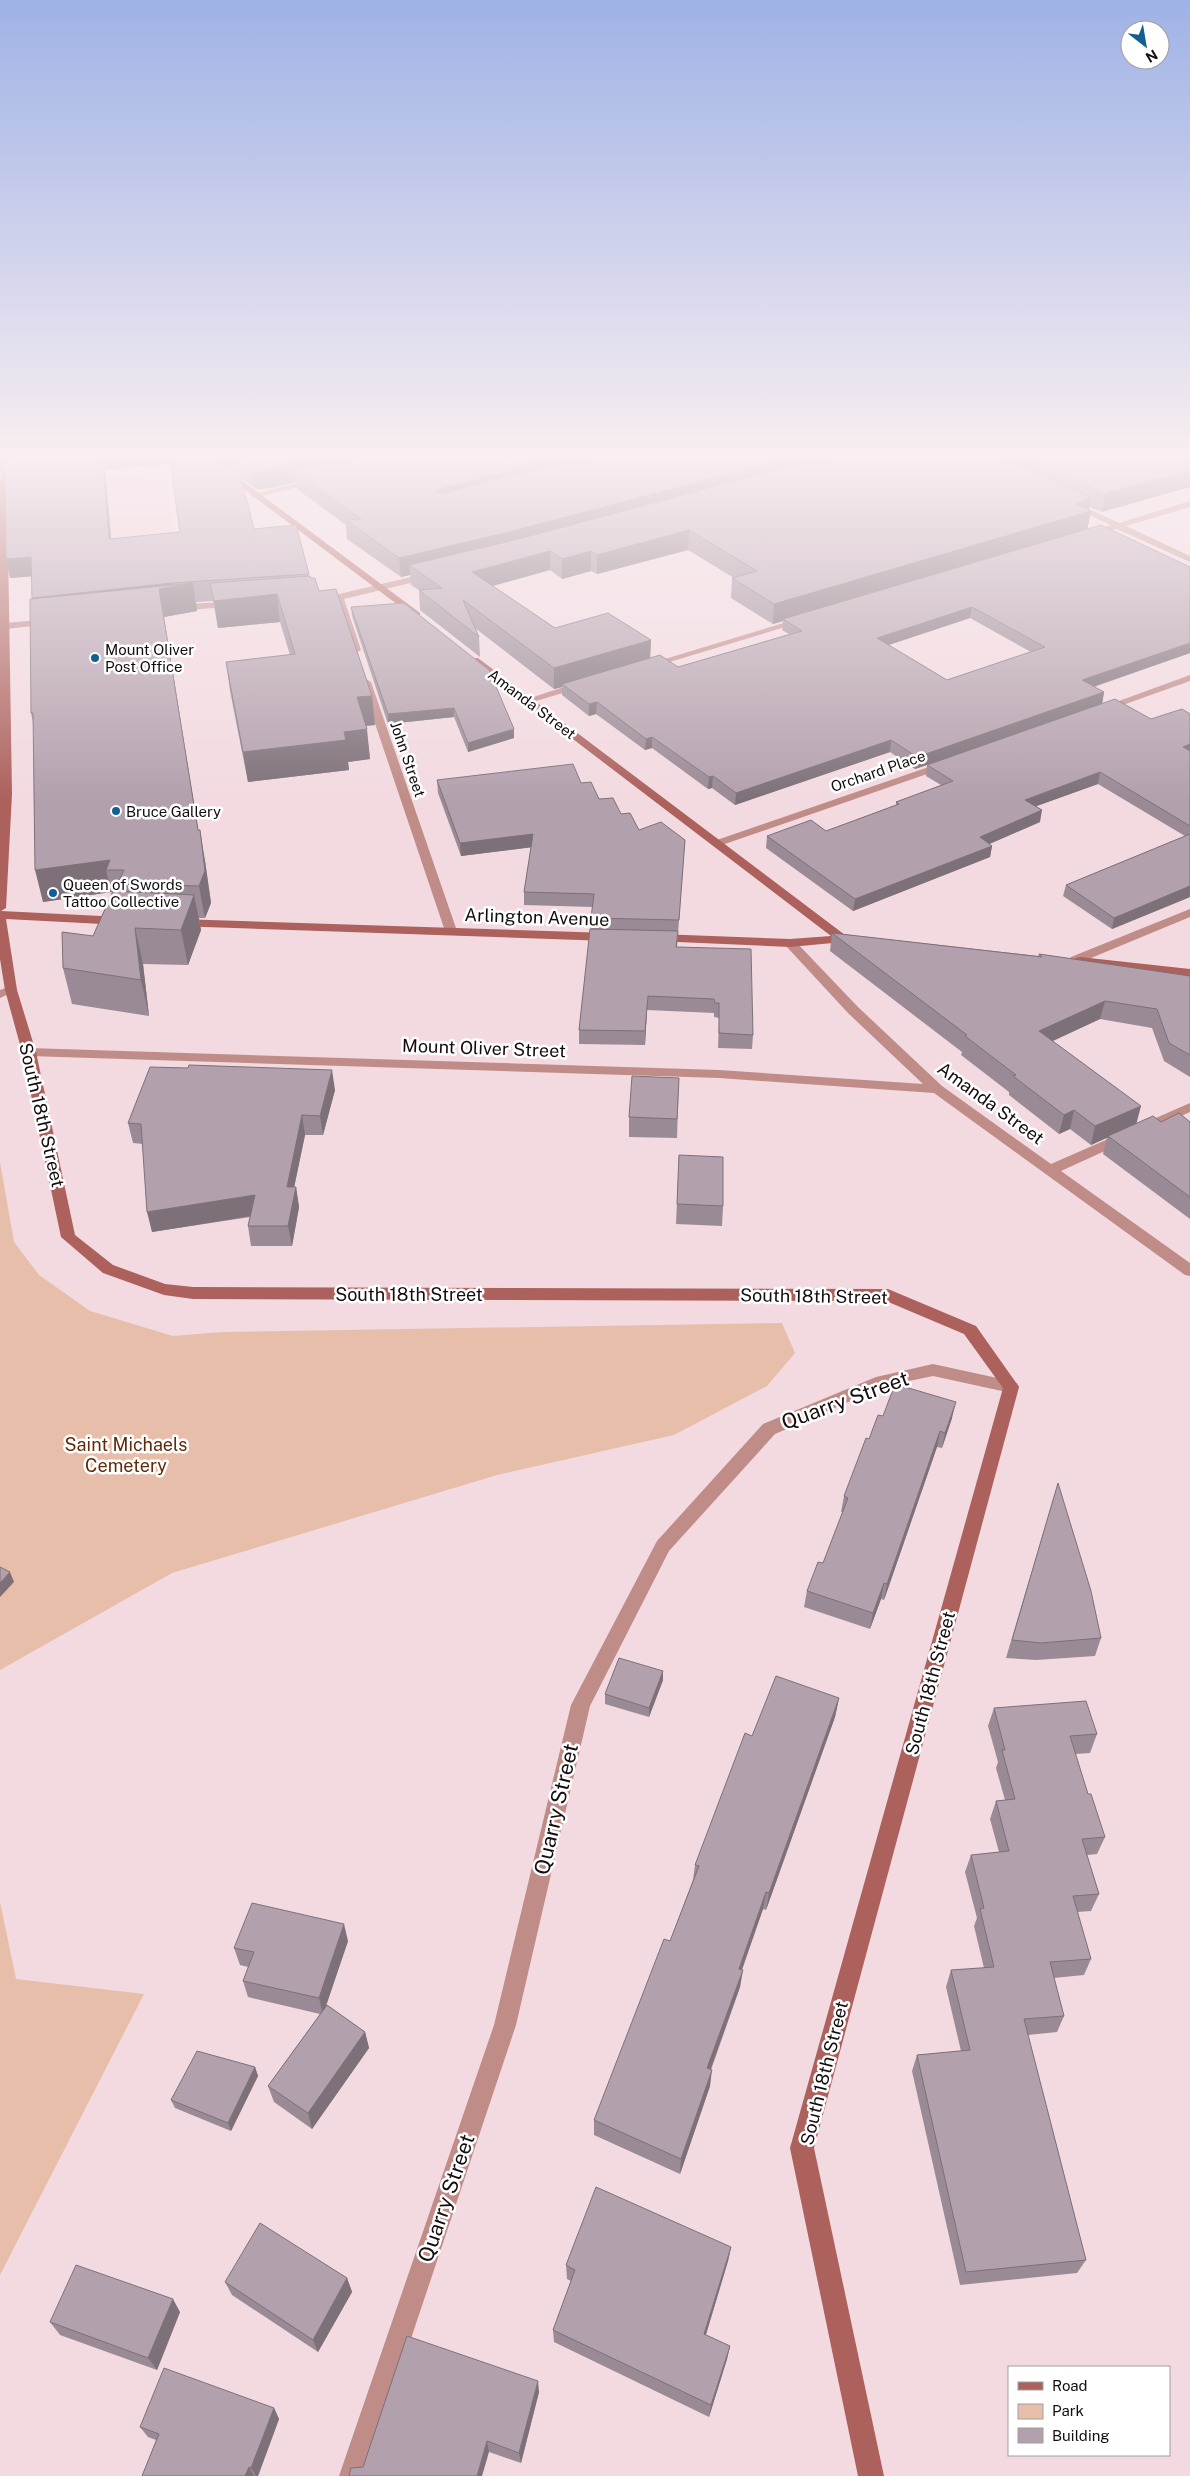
<svg xmlns="http://www.w3.org/2000/svg" width="1190" height="2476" font-family="'Public Sans',sans-serif">
<style>
.built{fill:#efced7}
.green{fill:#e6beaa}
.lines{fill:none;stroke-linecap:round;stroke-linejoin:round}
.street{fill:#c08c87;fill-rule:evenodd}
.secondary{fill:#ac615c;fill-rule:evenodd}
.wall{fill:#9a8a95;fill-rule:evenodd}
.shaded-wall{fill:#7d7079}
.building{fill:#b3a0ad;stroke:#7d7079;fill-rule:evenodd}
.poi-dot{fill:#145f92;stroke:#fff;stroke-width:2}
.labels{text-anchor:middle;dominant-baseline:central;stroke-width:5;stroke-linejoin:round;paint-order:stroke}
.far-poi-label{font-size:15px;fill:#140d0f;stroke:#fff;text-anchor:start}
.far-street-label{font-size:15px;fill:#140d0f;stroke:#fff}
.street-label{font-size:18px;fill:#140d0f;stroke:#fff}
.park-label{font-size:18px;fill:#622a08;stroke:#fff}
.near-street-label{font-size:21px;fill:#140d0f;stroke:#fff}
</style>
<rect width="100%" height="100%" fill="#f2dae0"/>
<path class="built" d="M165,473L178,565L28,578L29,484Z"/>
<g class="green">
<path d="M0,1162L14,1242L39,1275L90,1311L173,1336L222,1332L782,1323L795,1353L767,1386L674,1435L497,1475L172,1573L0,1670Z"/>
<path d="M0,1902L16,1979L144,1994L0,2275Z"/>
</g>
<g class="lines">
<g class="street">
<path d="M316,478H319V482L254,498L250,495Z"/>
<path d="M1190,501V507L1126,526L1190,556V562L1117,529L1088,536V532L1110,525L1069,505L1076,503L1119,523Z"/>
<path d="M428,573L433,576L431,578L344,599L361,650L356,653L351,650L335,600L319,601L314,598L319,595L339,594Z"/>
<path d="M234,601L237,602V606L177,611L172,608L177,605Z"/>
<path d="M49,619L54,622L52,624L5,629L0,626L5,623Z"/>
<path d="M797,619L805,621L653,667L645,665Z"/>
<path d="M1190,675V681L1106,711H1098L1097,709Z"/>
<path d="M366,679L371,682L457,931L455,934L451,935L445,931L361,682Z"/>
<path d="M582,681L586,682V686L526,704L521,701Z"/>
<path d="M946,761L950,762V766L722,845L718,846L712,843L714,841Z"/>
<path d="M1190,909V917L1079,963H1071L1069,960L1071,957Z"/>
<path d="M790,939L794,940L858,1007L942,1086L1051,1164L1190,1103V1112L1061,1171L1190,1263V1276L1185,1275L934,1093L719,1078L29,1056L22,1052L29,1048L719,1070L923,1084L848,1013L786,946L784,943Z"/>
<path d="M11,986L16,987L17,990L0,998V990Z"/>
<path d="M933,1364L1011,1381L1017,1383L1019,1387L1017,1391L1011,1393L933,1376L885,1386L775,1434L669,1551L590,1706L516,2025L365,2476H339L494,2025L571,1705L657,1541L763,1424L876,1377Z"/>
</g>
<g class="secondary">
<path d="M9,453H17L7,484L12,794L6,908L1,911L121,917L127,921L121,925L6,919L17,990L36,1052L75,1235L113,1265L165,1284L193,1287L888,1289L976,1326L1019,1387L814,2148L884,2476H858L790,2148L1003,1388L964,1334L886,1301L193,1299L164,1295L103,1273L61,1237L22,1052L5,990L0,959V481Z"/>
<path d="M196,453H205L420,613V617H414Z"/>
<path d="M472,658H478L845,935H854L856,938L854,941L790,947L655,941L653,938L655,935L659,934L790,939L831,936L472,662Z"/>
<path d="M179,919L608,933L614,937L608,941L175,926L173,923Z"/>
<path d="M1080,957L1190,969V977L1076,964L1074,961L1076,958Z"/>
</g>
</g>
<g class="wall">
<path d="M9,453H1190L1102,512L1089,507V510L1091,511L1087,529L1190,653L1094,687L1104,692L1102,704L1151,719L1190,714V897L1112,929L1063,896L1066,885L1185,836L1098,784L1036,806L1040,822L989,844L992,846L990,857L853,911L766,848L767,836L826,831L896,805V802L941,785L926,776L927,765L915,769L890,752L735,805L712,788L708,789L652,748L645,750L596,714L589,716L562,695V687L554,689L475,628L479,637L480,657L420,610L419,590L411,585L410,575L401,577L347,539L346,525L297,489L296,482L270,488L256,489L241,478L254,529L296,525L309,576L319,591L375,725L366,726L370,759L348,762L349,770L248,782L230,691L226,662L290,655L280,622L218,628L213,601L196,602L197,611L164,617L198,830L205,861L211,903L205,918H199L201,930L188,965L143,964L149,1016L72,1004L63,968L93,936L112,893L111,892L43,902L33,722L31,713L32,599V576L10,578ZM171,464L180,532L111,539L105,470ZM688,550L734,578H732L731,598L773,624L783,621L782,630L789,634L678,667L650,658L651,640L555,628L493,586L550,570L562,579L591,571L597,574ZM970,618L1031,652L947,680L889,645Z"/>
<path d="M351,607L514,729V738L468,752L454,717L388,724L352,616Z"/>
<path d="M437,780L581,783L599,799L621,814L639,830L685,840L677,947L753,1035L752,1049L718,1048L719,1018L714,1017V1013L647,1010L645,1045L579,1044V1030L591,929V918L593,907L524,905V892L531,847L461,856L438,793Z"/>
<path d="M832,933L1038,956L1039,954L1190,976V1077L1164,1061L1152,1028L1100,1019L1053,1041L1136,1123L1190,1122V1219L1103,1154L1107,1137L1091,1145L1070,1129L1059,1134L1009,1095V1092L961,1055L962,1052L830,951Z"/>
<path d="M679,1078L677,1138L629,1137V1117Z"/>
<path d="M335,1090L323,1135H305L294,1187H296L299,1207L292,1246H251L248,1226L250,1217L152,1232L143,1144L133,1143L128,1123Z"/>
<path d="M679,1155L723,1206L722,1226L676,1224Z"/>
<path d="M883,1416L952,1418L942,1448L937,1447L884,1600L881,1599L870,1629L804,1607L807,1591L823,1563L843,1512H841L844,1496Z"/>
<path d="M1058,1483L1101,1638L1095,1656L1036,1660L1006,1658Z"/>
<path d="M663,1671V1680L649,1717L605,1704V1694Z"/>
<path d="M839,1698L835,1717L766,1910L763,1909L742,1970L740,1987L711,2070L710,2086L680,2174L594,2135V2120L670,1941L693,1880L695,1865L752,1736Z"/>
<path d="M994,1708L1097,1734L1090,1753L1075,1754L1088,1794L1105,1837L1097,1854L1087,1855L1099,1894L1091,1911L1077,1912L1091,1959L1084,1975L1054,1978L1064,2016L1057,2032L1028,2035L1086,2260L1077,2273L960,2285L912,2071L917,2055L961,2051L946,1987L951,1970L984,1968L974,1926L977,1918L965,1872L971,1855L999,1852L990,1819L996,1801L1005,1800L996,1768L998,1762L988,1726Z"/>
<path d="M348,1941L326,2005L365,2032L369,2048L312,2129L274,2102L268,2086L320,2014L248,1997L243,1981L248,1967L240,1965L234,1948Z"/>
<path d="M255,2067L258,2076L231,2131L175,2108L171,2100Z"/>
<path d="M731,2247L728,2261L706,2335L730,2346L727,2359L709,2417L554,2342L553,2330L571,2281L567,2279L566,2265Z"/>
<path d="M347,2278L352,2292L318,2352L232,2295L225,2282Z"/>
<path d="M180,2312L157,2370L60,2335L50,2322Z"/>
<path d="M539,2392L521,2463L489,2452L363,2467Z"/>
<path d="M274,2408L279,2419L258,2476H142L156,2440L148,2437L140,2427Z"/>
</g>
<g class="shaded-wall">
<path d="M0,453H8L0,476Z"/>
<path d="M102,453H170L171,464L105,470L113,558L109,539Z"/>
<path d="M338,453H415L295,471L296,482L270,488L256,489L253,471Z"/>
<path d="M574,453H641L436,508L435,490Z"/>
<path d="M810,453H876L409,565L410,575L401,577L399,558Z"/>
<path d="M1190,470V487L1102,512L1105,494Z"/>
<path d="M1091,498L1088,512L1091,511L1087,530L783,619V621L773,624L774,604L1076,504Z"/>
<path d="M689,530L688,550L597,574V555Z"/>
<path d="M550,551V570L473,591L472,572Z"/>
<path d="M591,551V571L562,579V559Z"/>
<path d="M31,557L36,576L10,578L6,559Z"/>
<path d="M172,583L173,587L193,583L197,611L164,617L203,861L37,618L32,598Z"/>
<path d="M277,594L280,622L218,628L214,601Z"/>
<path d="M972,607L970,618L876,649L877,638Z"/>
<path d="M651,640L650,660L562,684V687L554,689V668Z"/>
<path d="M1190,643V653L1080,691L1082,680Z"/>
<path d="M1104,692L1102,704L915,769L917,757Z"/>
<path d="M372,696L375,725L360,726L357,697Z"/>
<path d="M597,702L596,714L589,716V704Z"/>
<path d="M454,708V717L388,724V714Z"/>
<path d="M367,729L370,759L348,762L349,770L248,782L243,752L344,732Z"/>
<path d="M514,729V738L468,752V743Z"/>
<path d="M652,737V748L645,750L646,739Z"/>
<path d="M891,740L890,752L735,805L736,793Z"/>
<path d="M1190,744V754L1183,747Z"/>
<path d="M1100,772L1098,784L1023,811L1025,800Z"/>
<path d="M713,776L712,788L708,789L709,777Z"/>
<path d="M1042,810L1040,822L978,849L980,837Z"/>
<path d="M200,830L205,861L211,903L205,918L199,886Z"/>
<path d="M533,834L534,847L461,856L460,843Z"/>
<path d="M992,846L990,857L853,911L855,899Z"/>
<path d="M110,860L106,870L111,892L43,902L35,870Z"/>
<path d="M1190,886V897L1112,929L1114,918Z"/>
<path d="M194,895L201,930L188,965L181,930Z"/>
<path d="M135,928L143,964L149,1016L141,980Z"/>
<path d="M648,996L647,1010L645,1045V1031Z"/>
<path d="M1105,1001L1100,1019L1035,1049L1039,1031Z"/>
<path d="M332,1070L335,1090L323,1135L320,1116Z"/>
<path d="M1141,1106L1136,1125L1091,1145L1095,1126Z"/>
<path d="M1074,1110L1070,1129L1059,1134L1064,1115Z"/>
<path d="M302,1115L305,1135L290,1207L287,1187Z"/>
<path d="M296,1187L299,1207L292,1246L288,1226Z"/>
<path d="M255,1195L258,1215L152,1232L147,1212Z"/>
<path d="M956,1402L952,1418L942,1448L945,1433Z"/>
<path d="M940,1431L937,1447L884,1600L887,1584Z"/>
<path d="M10,1572L14,1582L0,1597V1583Z"/>
<path d="M884,1583L881,1599L870,1629L873,1613Z"/>
<path d="M663,1671V1680L649,1717V1708Z"/>
<path d="M839,1698L835,1717L766,1910L769,1893Z"/>
<path d="M766,1892L763,1909L736,1986L739,1969Z"/>
<path d="M344,1924L348,1941L323,2015L319,1998Z"/>
<path d="M743,1970L740,1987L705,2084L707,2068Z"/>
<path d="M365,2032L369,2048L312,2129L308,2113Z"/>
<path d="M255,2067L258,2076L231,2131L228,2123Z"/>
<path d="M712,2070L710,2086L680,2174L681,2159Z"/>
<path d="M731,2247L728,2261L702,2347L704,2334Z"/>
<path d="M347,2278L352,2292L318,2352L313,2340Z"/>
<path d="M173,2299L180,2312L157,2370L148,2358Z"/>
<path d="M730,2346L727,2359L709,2417L711,2405Z"/>
<path d="M538,2381L539,2392L521,2463L519,2453Z"/>
<path d="M274,2408L279,2419L258,2476H256L251,2468Z"/>
<path d="M487,2441L489,2452L482,2476H477Z"/>
<path d="M249,2467L254,2476H245Z"/>
</g>
<g class="building">
<path d="M9,453H102L109,539L180,532L169,453H213L240,474L254,529L296,525L309,574L172,583L32,598L31,557L6,559L5,466Z"/>
<path d="M229,453H338L267,470L253,471Z"/>
<path d="M370,453H574L435,490L441,494L601,453H810L509,532L399,558L346,520L361,519L295,471Z"/>
<path d="M840,453H995L1091,498L1076,504L1091,511L774,604L732,578L757,571L689,530L597,555L591,551L562,559L550,551L472,572L555,628L608,613L651,640L554,668L463,600L479,637L419,590L442,588L409,565L515,540Z"/>
<path d="M1016,453H1190V470L1105,494Z"/>
<path d="M1101,525L1190,567V643L1082,680L1104,692L917,757L891,740L736,793L713,776L709,777L652,737L646,739L597,702L589,704L562,684L660,655L678,667L802,631L783,619ZM972,607L1045,647L947,680L877,638Z"/>
<path d="M310,576L311,578H315L319,591L336,589L372,696L357,697L367,729L344,732L346,740L243,752L226,662L295,654L277,594L214,601L210,583Z"/>
<path d="M193,583L159,589L198,830H200L205,871L199,886L118,883L124,870H106L110,860L35,870L33,713H31L30,599Z"/>
<path d="M404,603L489,670L514,729L468,743L454,708L388,714L351,607Z"/>
<path d="M1115,699L1151,719L1182,709L1190,714V744L1183,747L1190,751V826L1100,772L1025,800L1042,810L980,837L992,846L855,899L767,836L811,820L826,831L899,804L896,802L953,781L927,765Z"/>
<path d="M573,764L581,783L591,782L599,799L613,798L621,814L630,813L639,830L661,822L685,840L679,920L591,918L594,894L524,892L533,834L460,843L437,780Z"/>
<path d="M1190,834V886L1114,918L1066,885Z"/>
<path d="M113,891L194,895L181,930L135,928L141,980L63,968L62,932L93,936Z"/>
<path d="M590,929L678,931L676,947L751,949L753,1035L719,1033V1003H715L714,999L648,996L645,1031L579,1030Z"/>
<path d="M832,933L1042,957L1039,954L1190,976V1055L1169,1043L1157,1009L1105,1001L1039,1031L1141,1106L1095,1126L1074,1110L1064,1115L1013,1076L1016,1075L965,1036L967,1035Z"/>
<path d="M189,1065L332,1070L320,1116L302,1115L287,1187H296L288,1226H248L255,1195L147,1212L141,1124L128,1123L150,1067L188,1068Z"/>
<path d="M632,1076L679,1078L677,1119L629,1117Z"/>
<path d="M1179,1113L1190,1122V1197L1108,1136L1153,1116L1161,1122Z"/>
<path d="M679,1155L723,1157V1206L677,1204Z"/>
<path d="M895,1384L956,1402L945,1433L940,1431L887,1584L884,1583L873,1613L807,1591L818,1562L823,1563L848,1498L844,1496L866,1438L869,1439L878,1415L883,1416Z"/>
<path d="M1058,1483L1091,1591L1101,1638L1041,1643L1012,1640Z"/>
<path d="M0,1567L10,1572L0,1583Z"/>
<path d="M619,1658L663,1671L649,1708L605,1694Z"/>
<path d="M776,1676L839,1698L769,1893L766,1892L739,1969L743,1970L707,2068L712,2070L681,2159L594,2120L664,1939L670,1941L699,1866L695,1865L745,1733L752,1736Z"/>
<path d="M1086,1701L1097,1734L1070,1736L1088,1794H1091L1105,1837L1082,1839L1099,1894L1073,1896L1091,1959L1050,1962L1064,2016L1024,2019L1086,2260L966,2272L917,2055L970,2050L951,1970L994,1967L980,1909L984,1908L971,1855L1009,1851L996,1801L1015,1799L1002,1750H1005L994,1708Z"/>
<path d="M252,1903L344,1924L319,1998L243,1981L254,1952L234,1948Z"/>
<path d="M327,2005L365,2032L308,2113L268,2086Z"/>
<path d="M197,2051L255,2067L228,2123L171,2100Z"/>
<path d="M596,2187L731,2247L704,2334L730,2346L711,2405L553,2330L575,2270L566,2265Z"/>
<path d="M260,2223L347,2278L313,2340L225,2282Z"/>
<path d="M76,2265L173,2299L148,2358L50,2322Z"/>
<path d="M407,2336L538,2381L519,2453L487,2441L477,2476H349L351,2468L363,2467Z"/>
<path d="M164,2368L274,2408L251,2468L249,2467L245,2476H142L159,2434L140,2427Z"/>
</g>
<linearGradient id="sky" x2="0" y2="1"><stop stop-color="#9fb2e6"/><stop offset="0.57" stop-color="#f9eef1"/><stop offset="1" stop-color="#f9eef1" stop-opacity="0"/></linearGradient>
<rect width="1190" height="800" fill="url(#sky)"/>
<g class="poi-dot">
<circle cx="95" cy="658" r="5"/>
<circle cx="116" cy="811" r="5"/>
<circle cx="53" cy="893" r="5"/>
</g>
<g class="labels">
<g class="far-poi-label">
<text x="105" y="649">Mount Oliver<tspan x="105" dy="17">Post Office</tspan></text>
<text x="126" y="811">Bruce Gallery</text>
<text x="63" y="884">Queen of Swords<tspan x="63" dy="17">Tattoo Collective</tspan></text>
</g>
<g class="far-street-label">
<text transform="translate(532 704) rotate(37)">Amanda Street</text>
<text transform="translate(408 759) rotate(71)">John Street</text>
<text transform="translate(878 771) rotate(-19)">Orchard Place</text>
</g>
<g class="street-label">
<text transform="translate(537 917) rotate(2)">Arlington Avenue</text>
<text transform="translate(484 1048) rotate(2)">Mount Oliver Street</text>
<text transform="translate(991 1103) rotate(36)">Amanda Street</text>
<text transform="translate(42 1115) rotate(77)">South 18th Street</text>
<text x="409" y="1294">South 18th Street</text>
<text transform="translate(814 1296) rotate(1)">South 18th Street</text>
<text transform="translate(930 1683) rotate(-75)">South 18th Street</text>
<text transform="translate(824 2073) rotate(-76)">South 18th Street</text>
</g>
<g class="park-label">
<text x="126" y="1444">Saint Michaels<tspan x="126" dy="21">Cemetery</tspan></text>
</g>
<g class="near-street-label">
<text transform="translate(845 1400) rotate(-20)">Quarry Street</text>
<text transform="translate(556 1809) rotate(-77)">Quarry Street</text>
<text transform="translate(446 2198) rotate(-71)">Quarry Street</text>
</g>
</g>
<rect x="1008" y="2366" width="162" height="90" fill="#ffffff" stroke="#a19e9f"/>
<rect x="1018" y="2382" width="25" height="8" fill="#ac615c" stroke="#a19e9f"/>
<text x="1052" y="2391" font-size="15" fill="#140d0f">Road</text>
<rect x="1018" y="2404" width="25" height="15" fill="#e6beaa" stroke="#a19e9f"/>
<text x="1052" y="2416" font-size="15" fill="#140d0f">Park</text>
<rect x="1018" y="2428" width="25" height="15" fill="#b3a0ad" stroke="#a19e9f"/>
<text x="1052" y="2441" font-size="15" fill="#140d0f">Building</text>
<g transform="translate(1145 45) rotate(149)"><circle r="24" fill="#ffffff" stroke="#a19e9f"/>
<path d="M0-4L9 19L0 12L-9 19Z" fill="#145f92"/>
<text y="-8" font-size="14" font-weight="bold" text-anchor="middle" fill="#140d0f">N</text>
</g>
</svg>
